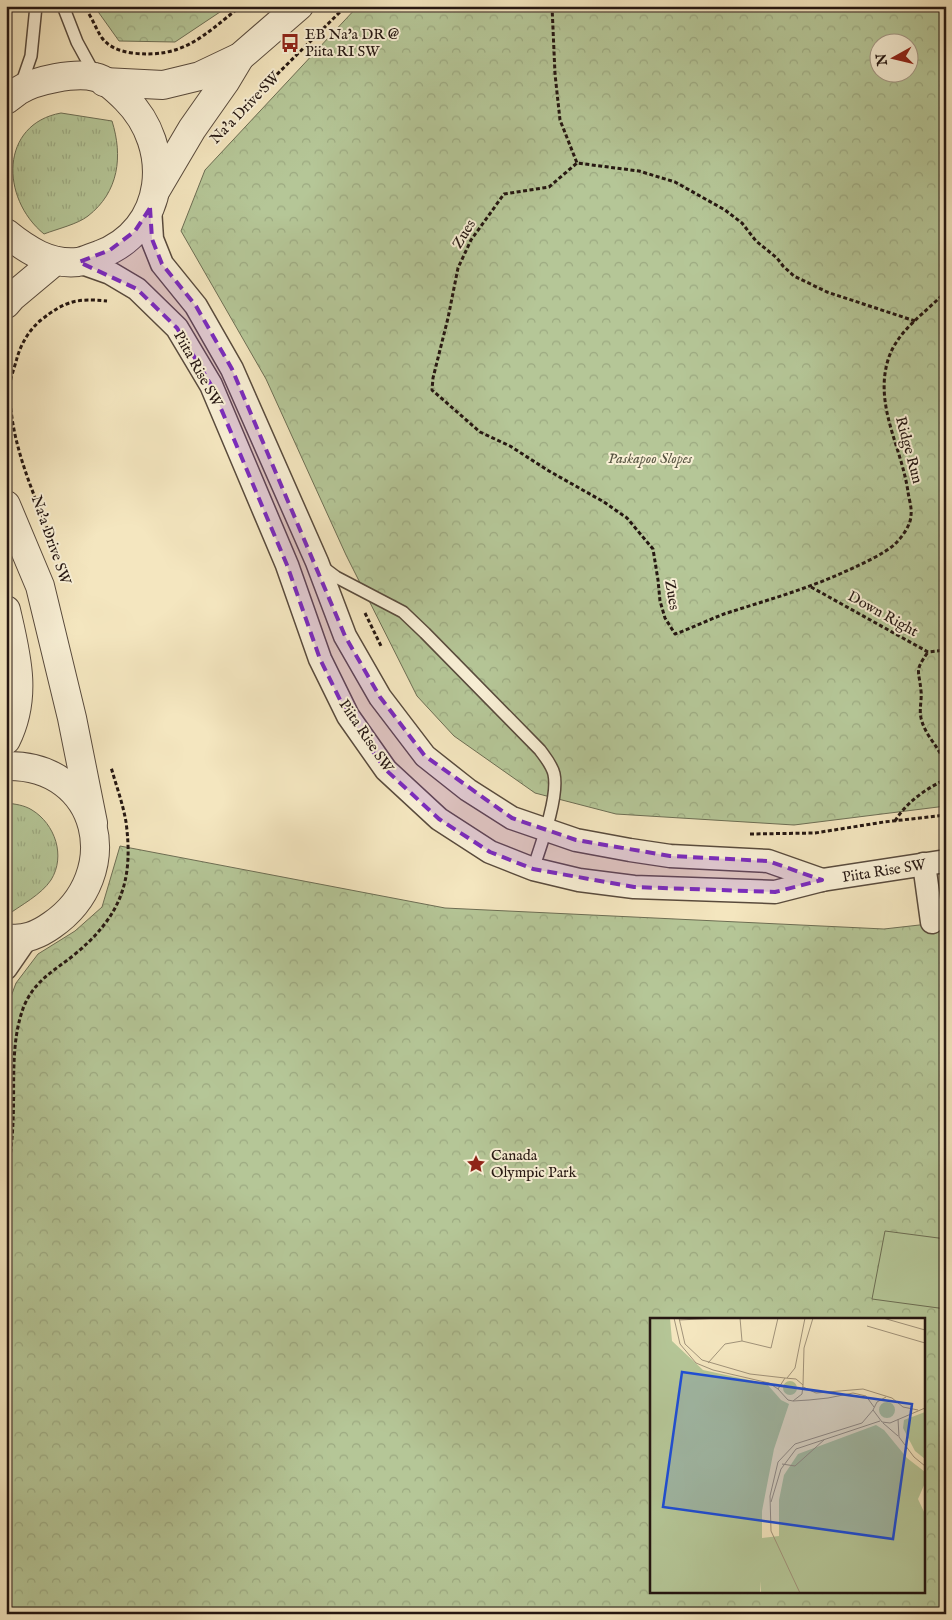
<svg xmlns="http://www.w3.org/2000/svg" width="952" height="1620" font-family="'IM FELL English',serif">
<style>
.grass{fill:url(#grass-tufts);stroke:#6d6e54}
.forest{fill:url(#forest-crowns);stroke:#6d6e54;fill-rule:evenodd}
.garden{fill:#b5c697;stroke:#6d6e54}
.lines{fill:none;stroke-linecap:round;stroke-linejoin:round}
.service-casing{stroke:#594b3d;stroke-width:14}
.minor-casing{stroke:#594b3d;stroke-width:25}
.tertiary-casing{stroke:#594b3d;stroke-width:30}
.path{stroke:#251712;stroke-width:3;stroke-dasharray:4 2.5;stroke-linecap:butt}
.service{stroke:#f8efd5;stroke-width:11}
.minor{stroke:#f8efd5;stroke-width:22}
.tertiary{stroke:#f8efd5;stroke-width:28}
.marked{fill:#7b2cbf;fill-opacity:0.2;stroke:#7b2cbf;stroke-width:4;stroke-dasharray:10 6;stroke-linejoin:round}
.labels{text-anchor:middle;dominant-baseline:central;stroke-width:4;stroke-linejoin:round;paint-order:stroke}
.poi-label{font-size:15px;fill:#251712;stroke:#f8efd5;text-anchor:start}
.street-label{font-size:15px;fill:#251712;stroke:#f8efd5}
.park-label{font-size:15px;font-style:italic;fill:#575441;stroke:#f8efd5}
.inset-road{fill:none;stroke:#a1937a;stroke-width:1}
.view{fill:#1d4ed8;fill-opacity:0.15;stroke:#1d4ed8;stroke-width:2.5}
.inset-edge{fill:none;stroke:#251712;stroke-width:2.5}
</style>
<defs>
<pattern id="grass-tufts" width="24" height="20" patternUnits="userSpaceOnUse" patternTransform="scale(1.25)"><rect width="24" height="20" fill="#b5c697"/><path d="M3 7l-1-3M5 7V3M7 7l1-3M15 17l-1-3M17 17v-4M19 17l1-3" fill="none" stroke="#9ca981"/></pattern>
<pattern id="forest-crowns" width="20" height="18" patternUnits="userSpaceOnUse" patternTransform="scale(1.25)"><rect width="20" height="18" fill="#b5c697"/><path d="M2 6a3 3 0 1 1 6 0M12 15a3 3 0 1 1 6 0" fill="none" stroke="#9ca981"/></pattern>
</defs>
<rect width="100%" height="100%" fill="#f4e6bf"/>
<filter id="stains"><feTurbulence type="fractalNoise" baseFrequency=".004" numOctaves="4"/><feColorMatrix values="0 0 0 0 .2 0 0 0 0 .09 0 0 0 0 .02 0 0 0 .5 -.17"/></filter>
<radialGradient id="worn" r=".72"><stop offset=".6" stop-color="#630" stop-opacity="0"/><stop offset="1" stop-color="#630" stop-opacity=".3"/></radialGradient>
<g class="grass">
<path d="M61,113L112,121C123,156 119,192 88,216C78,224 57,229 44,234C0,198 0,124 61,113Z"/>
<path d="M6,803C15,804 24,805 32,810C55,824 66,856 51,880C41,895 21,905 6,916Z"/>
</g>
<g class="forest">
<path d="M94,6H229L175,42L119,41Z"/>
<path d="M358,6H946V806L794,825L616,814L535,793L454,736L417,696L346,555L266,379L181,231L205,170ZM880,42H910V72H880Z"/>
<path d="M120,846L445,908L884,929L946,922V1614H6V1010L16,983L38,954L75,931L102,907ZM651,1319H923V1591H651Z"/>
</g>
<path class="garden" d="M885,1231L946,1239V1309L872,1299Z"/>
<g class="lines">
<g class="service-casing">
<g id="service">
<path d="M63,6L77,42L95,75"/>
<path d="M21,85L31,56L36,6"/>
<path d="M324,568L336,577L403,612L425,633L540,750C545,757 552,765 554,774C559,797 541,845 533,869"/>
</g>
</g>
<g class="minor-casing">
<g id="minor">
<path d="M150,208L152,239L162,264L196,306L232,369L317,562L345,636L380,697L425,756L468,790L512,818L576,840L630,850L670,856L768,861L822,880"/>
<path d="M79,262L110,273L137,289L177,328L211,385L287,565L320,659L348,716L386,770L439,819L490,852L533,869L579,880L634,887L775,892L822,880L946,861"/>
<path d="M924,864L932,922"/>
<path d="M6,968L26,939"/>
</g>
</g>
<g class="tertiary-casing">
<g id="tertiary">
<path d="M104,82L163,85L200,76L240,57L299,6"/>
<path d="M6,100C10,97 14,94 18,91C35,80 76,72 95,77C106,79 118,91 126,99C174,147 167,230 99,255C92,257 85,261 78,262C50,265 27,250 6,233"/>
<path d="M156,190L192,129L225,82L240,57"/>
<path d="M6,304L12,297L55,261"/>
<path d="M6,505L40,586L72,718L93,823"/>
<path d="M6,610C16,654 28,696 6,740"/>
<path d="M6,766C102,764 125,875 52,925C38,935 24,941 6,938"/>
</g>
</g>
<g class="path">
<path d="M552,6L555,74L560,120L577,163"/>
<path d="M89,14C94,22 97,31 102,38C110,48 120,51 132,53C183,59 203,36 241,6"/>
<path d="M240,111L346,6"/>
<path d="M915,321L827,292L794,276L783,266L777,258L756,241L742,223L725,210L675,182L639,171L577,163L549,187L504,194L471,240L458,268L448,318L433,378L432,390L480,432L510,446L549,471L604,502L627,518L653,549L658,580L660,601L665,618L675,634C692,628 708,620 724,614C764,601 804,590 842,573C857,566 883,555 895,544C902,537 911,525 911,515C912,508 909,499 908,492C902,448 874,406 888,360C897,330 926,313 946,291"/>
<path d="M55,548C35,496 8,441 10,384C11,376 15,366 17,358C21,344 29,330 41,320C65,301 77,298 107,301"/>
<path d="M811,587L928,652L946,650"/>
<path d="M365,613L382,648"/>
<path d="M895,821C906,803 923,791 942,781C952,753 927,744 921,718C919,709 922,700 921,691C919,669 914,672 928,652"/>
<path d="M750,834L815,833L884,822L946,815"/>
<path d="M6,1198C8,1172 12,1147 13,1122C15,1084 10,1042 24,1006C35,980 54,971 74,955C120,917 134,882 126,822C123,804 116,785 111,767"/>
</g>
<use href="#service" class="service"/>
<use href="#minor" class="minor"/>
<use href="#tertiary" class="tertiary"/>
</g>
<path class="marked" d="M150,208L152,239L162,264L196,306L232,369L345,636L380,697L425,756L512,818L576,840L670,856L768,861L822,880L775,892L634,887L533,869L490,852L439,819L386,770L348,716L320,659L287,565L211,385L177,328L137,289L79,262L110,250L135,231Z"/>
<defs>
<g id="bus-bare" transform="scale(1.5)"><path d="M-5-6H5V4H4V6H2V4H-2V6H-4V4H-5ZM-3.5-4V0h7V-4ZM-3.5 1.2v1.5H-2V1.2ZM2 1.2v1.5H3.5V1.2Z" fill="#8f2418" stroke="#f8efd5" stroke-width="2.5" paint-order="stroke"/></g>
<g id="sight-bare" transform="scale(1.5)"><path d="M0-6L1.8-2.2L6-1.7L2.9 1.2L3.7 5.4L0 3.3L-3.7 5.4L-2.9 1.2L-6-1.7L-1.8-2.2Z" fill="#8f2418" stroke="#f8efd5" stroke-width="2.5" paint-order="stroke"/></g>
</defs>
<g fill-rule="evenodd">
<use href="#bus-bare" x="290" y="43"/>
<use href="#sight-bare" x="476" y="1164"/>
</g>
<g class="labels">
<g class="poi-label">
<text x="305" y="34">EB Na'a DR @<tspan x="305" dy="17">Piita RI SW</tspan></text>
<text x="491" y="1155">Canada<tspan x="491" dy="17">Olympic Park</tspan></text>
</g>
<g class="street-label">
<text transform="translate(245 108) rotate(-46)">Na'a Drive SW</text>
<text transform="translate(464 234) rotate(-59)">Zues</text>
<text transform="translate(198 369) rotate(61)">Piita Rise SW</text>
<text transform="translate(909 450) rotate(75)">Ridge Run</text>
<text transform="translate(51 540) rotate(71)">Na'a Drive SW</text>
<text transform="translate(672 595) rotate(80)">Zues</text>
<text transform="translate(883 614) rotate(29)">Down Right</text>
<text transform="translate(366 736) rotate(56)">Piita Rise SW</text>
<text transform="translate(884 871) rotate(-9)">Piita Rise SW</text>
</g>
<g class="park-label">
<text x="650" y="458">Paskapoo Slopes</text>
</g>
</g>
<g transform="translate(650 1318)">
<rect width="275" height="275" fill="#f4e6bf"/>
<path d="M133 70a7 7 0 1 1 14 0a7 7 0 1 1-14 0ZM229 92a8 8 0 1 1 16 0a8 8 0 1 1-16 0Z" fill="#b5c697"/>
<path d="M0,0H20L22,23L53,52L117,66L131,82L139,86L124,131L112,193V220L129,218V182L134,157L148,136L226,107L234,112L257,140L275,154V165L268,181L275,196V275H111V263L110,275H0ZM275,94V141L265,133L253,110L254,102Z" fill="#b5c697"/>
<path d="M60,184L70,187L59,228L39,275H32Z" fill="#b5c697"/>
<path class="inset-road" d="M24,0L30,26L46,45L63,52L119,65L128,71M29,0L35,26L52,42L100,56L135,60M233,0L275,12M29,2L70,0M217,8L275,25M92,23L121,30L128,0M58,45L75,26L92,23L90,0M137,60L145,50L155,0M153,67L154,30L163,0M153,69L166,75L213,71L242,80L253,89L268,92M236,79L227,84L223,92L232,104L240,105L275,90M143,83L152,76L153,67L146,61L135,60L128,71L138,82L143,83L159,82L178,80L203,75L216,78L224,89M248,101L249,119L264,139L275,148M233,105L248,118M132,146L145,148L175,121M121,184L131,151L146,131L230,103M150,275L121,213L120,178L128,144L145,126L212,105L223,92"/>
<path class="view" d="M32,54L262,86L243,221L13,189Z"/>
<rect width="275" height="275" class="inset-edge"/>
</g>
<rect width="952" height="1620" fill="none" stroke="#f4e6bf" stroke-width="25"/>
<rect x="8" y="8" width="937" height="1605" fill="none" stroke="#251712" stroke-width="2.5"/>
<rect x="12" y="12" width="927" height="1595" fill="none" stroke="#251712"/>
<g transform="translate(894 58) rotate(262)"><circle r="24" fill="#f8efd5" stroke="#a49987"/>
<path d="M0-4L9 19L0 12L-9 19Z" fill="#8f2418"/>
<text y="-8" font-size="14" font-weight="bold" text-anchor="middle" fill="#251712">N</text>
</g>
<rect width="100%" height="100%" filter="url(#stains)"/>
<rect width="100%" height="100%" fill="url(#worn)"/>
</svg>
